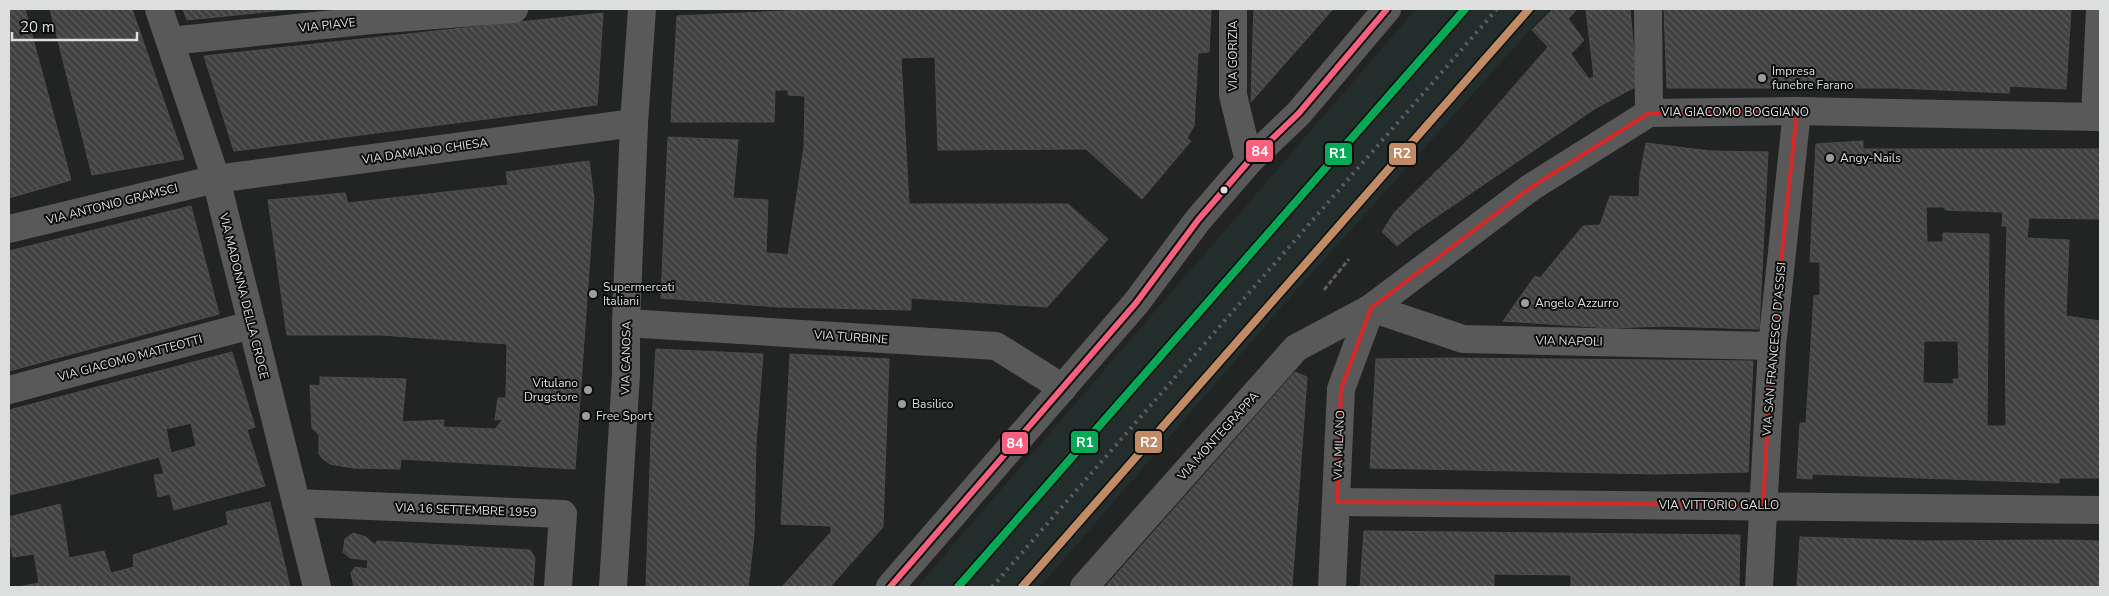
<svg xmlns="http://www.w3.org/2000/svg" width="2109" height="596" font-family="'Nunito Sans',sans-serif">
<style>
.built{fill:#232e2c}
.building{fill:url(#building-back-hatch);stroke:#4c4c4b;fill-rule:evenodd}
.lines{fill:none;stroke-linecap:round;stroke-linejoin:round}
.path{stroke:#5e5f5e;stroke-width:3;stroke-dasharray:5 2.5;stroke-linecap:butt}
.minor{stroke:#595959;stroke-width:28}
.rail{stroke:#5c5c5c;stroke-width:4;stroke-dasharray:2.5 5;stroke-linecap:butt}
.bus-1-casing{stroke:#0c0e0d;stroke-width:10}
.bus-1{stroke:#f8607d;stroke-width:6}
.rail-1-casing{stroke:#0c0e0d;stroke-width:11}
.rail-2-casing{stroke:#0c0e0d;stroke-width:11}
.rail-1{stroke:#06aa56;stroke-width:8}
.rail-2{stroke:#c18c65;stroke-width:8}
.marked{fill:none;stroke:#d62828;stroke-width:4;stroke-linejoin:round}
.poi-dot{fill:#9b9e9d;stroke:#0c0e0d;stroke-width:2}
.bus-dot{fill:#dcdfde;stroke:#0c0e0d;stroke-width:2}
.labels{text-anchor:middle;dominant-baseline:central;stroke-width:4;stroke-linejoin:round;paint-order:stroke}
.street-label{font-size:12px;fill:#dcdfde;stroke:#0c0e0d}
.poi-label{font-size:12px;fill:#dcdfde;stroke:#0c0e0d;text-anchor:start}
.line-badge{stroke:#0c0e0d;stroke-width:2}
.badge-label{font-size:14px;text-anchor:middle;font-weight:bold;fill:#fff}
</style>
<defs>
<pattern id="building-back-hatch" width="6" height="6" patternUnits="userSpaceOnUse" patternTransform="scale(1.25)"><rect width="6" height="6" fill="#404140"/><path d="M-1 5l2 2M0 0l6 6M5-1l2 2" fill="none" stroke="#5b5c5b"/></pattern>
</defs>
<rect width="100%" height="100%" fill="#222423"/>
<path class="built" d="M1416,9H1549L1286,302L1040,587H917Z"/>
<g class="building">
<path d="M9,9H25L71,180L9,198Z"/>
<path d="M50,9H132L184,159L92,175Z"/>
<path d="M183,9H295L187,20Z"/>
<path d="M828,9H1211L1209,52L1198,53L1194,126L1187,138L1191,141L1142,199L1086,149L938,150L935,57L901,58L909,204H1068L1108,239L1047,307L911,298V310L779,307L661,298L668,137L738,140L733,198L768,200L766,253L782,254L788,255L804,147L805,96L788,95V90H775L774,122H671L677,16Z"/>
<path d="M1254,9H1333L1251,102L1253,34Z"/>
<path d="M1553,9H1577L1568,19L1584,40L1571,54L1589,79L1594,77L1586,10L1630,9L1637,86L1596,108L1414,232L1397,246L1382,232L1394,213L1462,146L1548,47L1532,30Z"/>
<path d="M1664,9H2071L2066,89L2010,86L2009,93L1898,88H1667Z"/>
<path d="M603,13L597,105L234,151L204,56Z"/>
<path d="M1863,141V149H2100V219L2029,218L2027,238L2069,240L2066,316L2100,321V478H2059V483L1812,474V479L1797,478L1800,423H1806L1814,296L1820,295V262H1810L1816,144ZM1926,207H1945V210L2003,212L2002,226H2007L2005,310L2006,426H1987L1989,234L1943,233V242H1927ZM1924,341H1958L1959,379H1953L1954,384L1923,383Z"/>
<path d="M1646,143L1710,151L1768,152L1759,329L1665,326L1610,328L1503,321L1535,276L1540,278L1583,226L1600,225L1610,196L1639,197L1640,176Z"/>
<path d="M589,161L594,199L575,469L401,459L400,469L353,468L330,464L322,458L319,454V435L312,428L310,385L320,386V377L406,379L402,422L444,420L443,427L495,429L503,419L495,420L498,398H506L507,344L381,335H287L268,200L345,193L348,203L508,185L506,172Z"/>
<path d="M191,206L219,314L9,371V251Z"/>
<path d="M656,349L763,354L756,443L754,535L748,587H646L651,437Z"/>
<path d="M232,352L255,427L247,430L265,486L174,510L170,494L158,497L154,475L164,474L159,457L58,484L9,495V410ZM191,423L196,446L171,453L166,429Z"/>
<path d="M790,354L889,359L883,527L830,587H782L831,532V526L781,524Z"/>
<path d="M1453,358L1753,361L1748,472L1658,474L1370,468L1376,359Z"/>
<path d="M1295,372L1307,377L1292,587H1105Z"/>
<path d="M270,502L290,587H18L39,583L34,554L13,557L9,539V517L60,504L69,558L104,551L111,573L134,567L133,555L228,525L226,512Z"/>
<path d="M1364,531L1740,535L1739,587H1571V575L1494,574V587H1360Z"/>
<path d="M353,533L366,537L375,545L377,541L530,550L535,558L533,587H354L351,573L355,567L367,569L368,560L350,558L343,552L345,539Z"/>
<path d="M1800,537L1922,541L2060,540L2100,541V587H1797Z"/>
</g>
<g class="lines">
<path class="path" d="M1324,290L1349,259"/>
<g class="minor">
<path d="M159,9L216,179L317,587"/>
<path d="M1233,9V95L1249,161"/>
<path d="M1648,9L1649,113"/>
<path d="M170,41L372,20L514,9"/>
<path d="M2095,117L2100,9"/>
<path d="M9,229L216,179L634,123"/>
<path d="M1371,308L1463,339L1772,346"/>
<path d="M626,323L996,346L1063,388"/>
<path d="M9,390L251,325"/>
<path d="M1337,502L2100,510"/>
<path d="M296,503L563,514L558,587"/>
<path d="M613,587L626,374V323L634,123L642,9"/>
<path d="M890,587L1136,303L1198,220L1249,161L1299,113L1387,9"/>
<path d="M1084,587L1296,348L1371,308L1530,188L1649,113L1797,111L2100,117"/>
<path d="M1332,587L1341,389L1371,308"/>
<path d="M1759,587L1772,346L1797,111"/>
</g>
<g class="rail">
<path d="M992,587L1497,9"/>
<path d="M1022,587L1529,9"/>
</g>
<g class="bus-1-casing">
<path id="bus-1" d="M890,587L1136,303L1198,220L1249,161L1299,113L1387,9"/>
</g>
<use href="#bus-1" class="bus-1"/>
<g class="rail-1-casing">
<path id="rail-1" d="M958,587L1465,9"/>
</g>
<g class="rail-2-casing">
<path id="rail-2" d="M1022,587L1529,9"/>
</g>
<use href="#rail-1" class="rail-1"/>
<use href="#rail-2" class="rail-2"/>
</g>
<path class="marked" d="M1797,111L1772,346L1763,505L1337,502L1341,389L1371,308L1530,188L1649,113Z"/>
<g class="poi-dot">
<circle cx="1762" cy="78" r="5"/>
<circle cx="1830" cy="158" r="5"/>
<circle cx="593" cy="294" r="5"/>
<circle cx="1525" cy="303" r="5"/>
<circle cx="588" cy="390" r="5"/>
<circle cx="902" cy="404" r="5"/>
<circle cx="586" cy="416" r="5"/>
</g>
<circle class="bus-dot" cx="1224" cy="190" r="4.5"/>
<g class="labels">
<g class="street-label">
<text transform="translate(327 25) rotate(-6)">VIA PIAVE</text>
<text transform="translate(1233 56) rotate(-90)">VIA GORIZIA</text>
<text x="1735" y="112">VIA GIACOMO BOGGIANO</text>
<text transform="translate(425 151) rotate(-8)">VIA DAMIANO CHIESA</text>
<text transform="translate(112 204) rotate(-14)">VIA ANTONIO GRAMSCI</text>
<text transform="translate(244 296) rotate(76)">VIA MADONNA DELLA CROCE</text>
<text transform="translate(851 337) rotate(4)">VIA TURBINE</text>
<text transform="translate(1569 341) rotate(1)">VIA NAPOLI</text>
<text transform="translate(1774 349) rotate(-85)">VIA SAN FRANCESCO D'ASSISI</text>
<text transform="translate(130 358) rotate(-15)">VIA GIACOMO MATTEOTTI</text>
<text transform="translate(626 358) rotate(-89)">VIA CANOSA</text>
<text transform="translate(1218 436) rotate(-48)">VIA MONTEGRAPPA</text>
<text transform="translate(1339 445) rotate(-88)">VIA MILANO</text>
<text x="1719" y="505">VIA VITTORIO GALLO</text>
<text transform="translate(466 510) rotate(2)">VIA 16 SETTEMBRE 1959</text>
</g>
<g class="poi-label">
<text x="1772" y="71">Impresa<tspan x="1772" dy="14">funebre Farano</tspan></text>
<text x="1840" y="158">Angy-Nails</text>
<text x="603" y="287">Supermercati<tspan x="603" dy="14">Italiani</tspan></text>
<text x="1535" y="303">Angelo Azzurro</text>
<text x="578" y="383" text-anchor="end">Vitulano<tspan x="578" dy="14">Drugstore</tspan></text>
<text x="912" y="404">Basilico</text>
<text x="596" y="416">Free Sport</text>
</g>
</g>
<g class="line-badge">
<rect x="1245" y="139" width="29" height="24" rx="5" fill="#f8607d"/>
<rect x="1324" y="142" width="29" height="24" rx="5" fill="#06aa56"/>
<rect x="1388" y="142" width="29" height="24" rx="5" fill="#c18c65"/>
<rect x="1070" y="430" width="29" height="24" rx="5" fill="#06aa56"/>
<rect x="1134" y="430" width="29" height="24" rx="5" fill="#c18c65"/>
<rect x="1001" y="431" width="28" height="24" rx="5" fill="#f8607d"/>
</g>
<g class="badge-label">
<text x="1260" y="156">84</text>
<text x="1338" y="158">R1</text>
<text x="1402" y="158">R2</text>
<text x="1085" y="447">R1</text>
<text x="1149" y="447">R2</text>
<text x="1015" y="448">84</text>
</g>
<rect width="2109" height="596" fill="none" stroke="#dcdfde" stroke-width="20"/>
<path d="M12 32v8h125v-8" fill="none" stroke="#dcdfde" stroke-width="2.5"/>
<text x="20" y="32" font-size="15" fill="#dcdfde" stroke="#0c0e0d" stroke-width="4" paint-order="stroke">20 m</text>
</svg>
